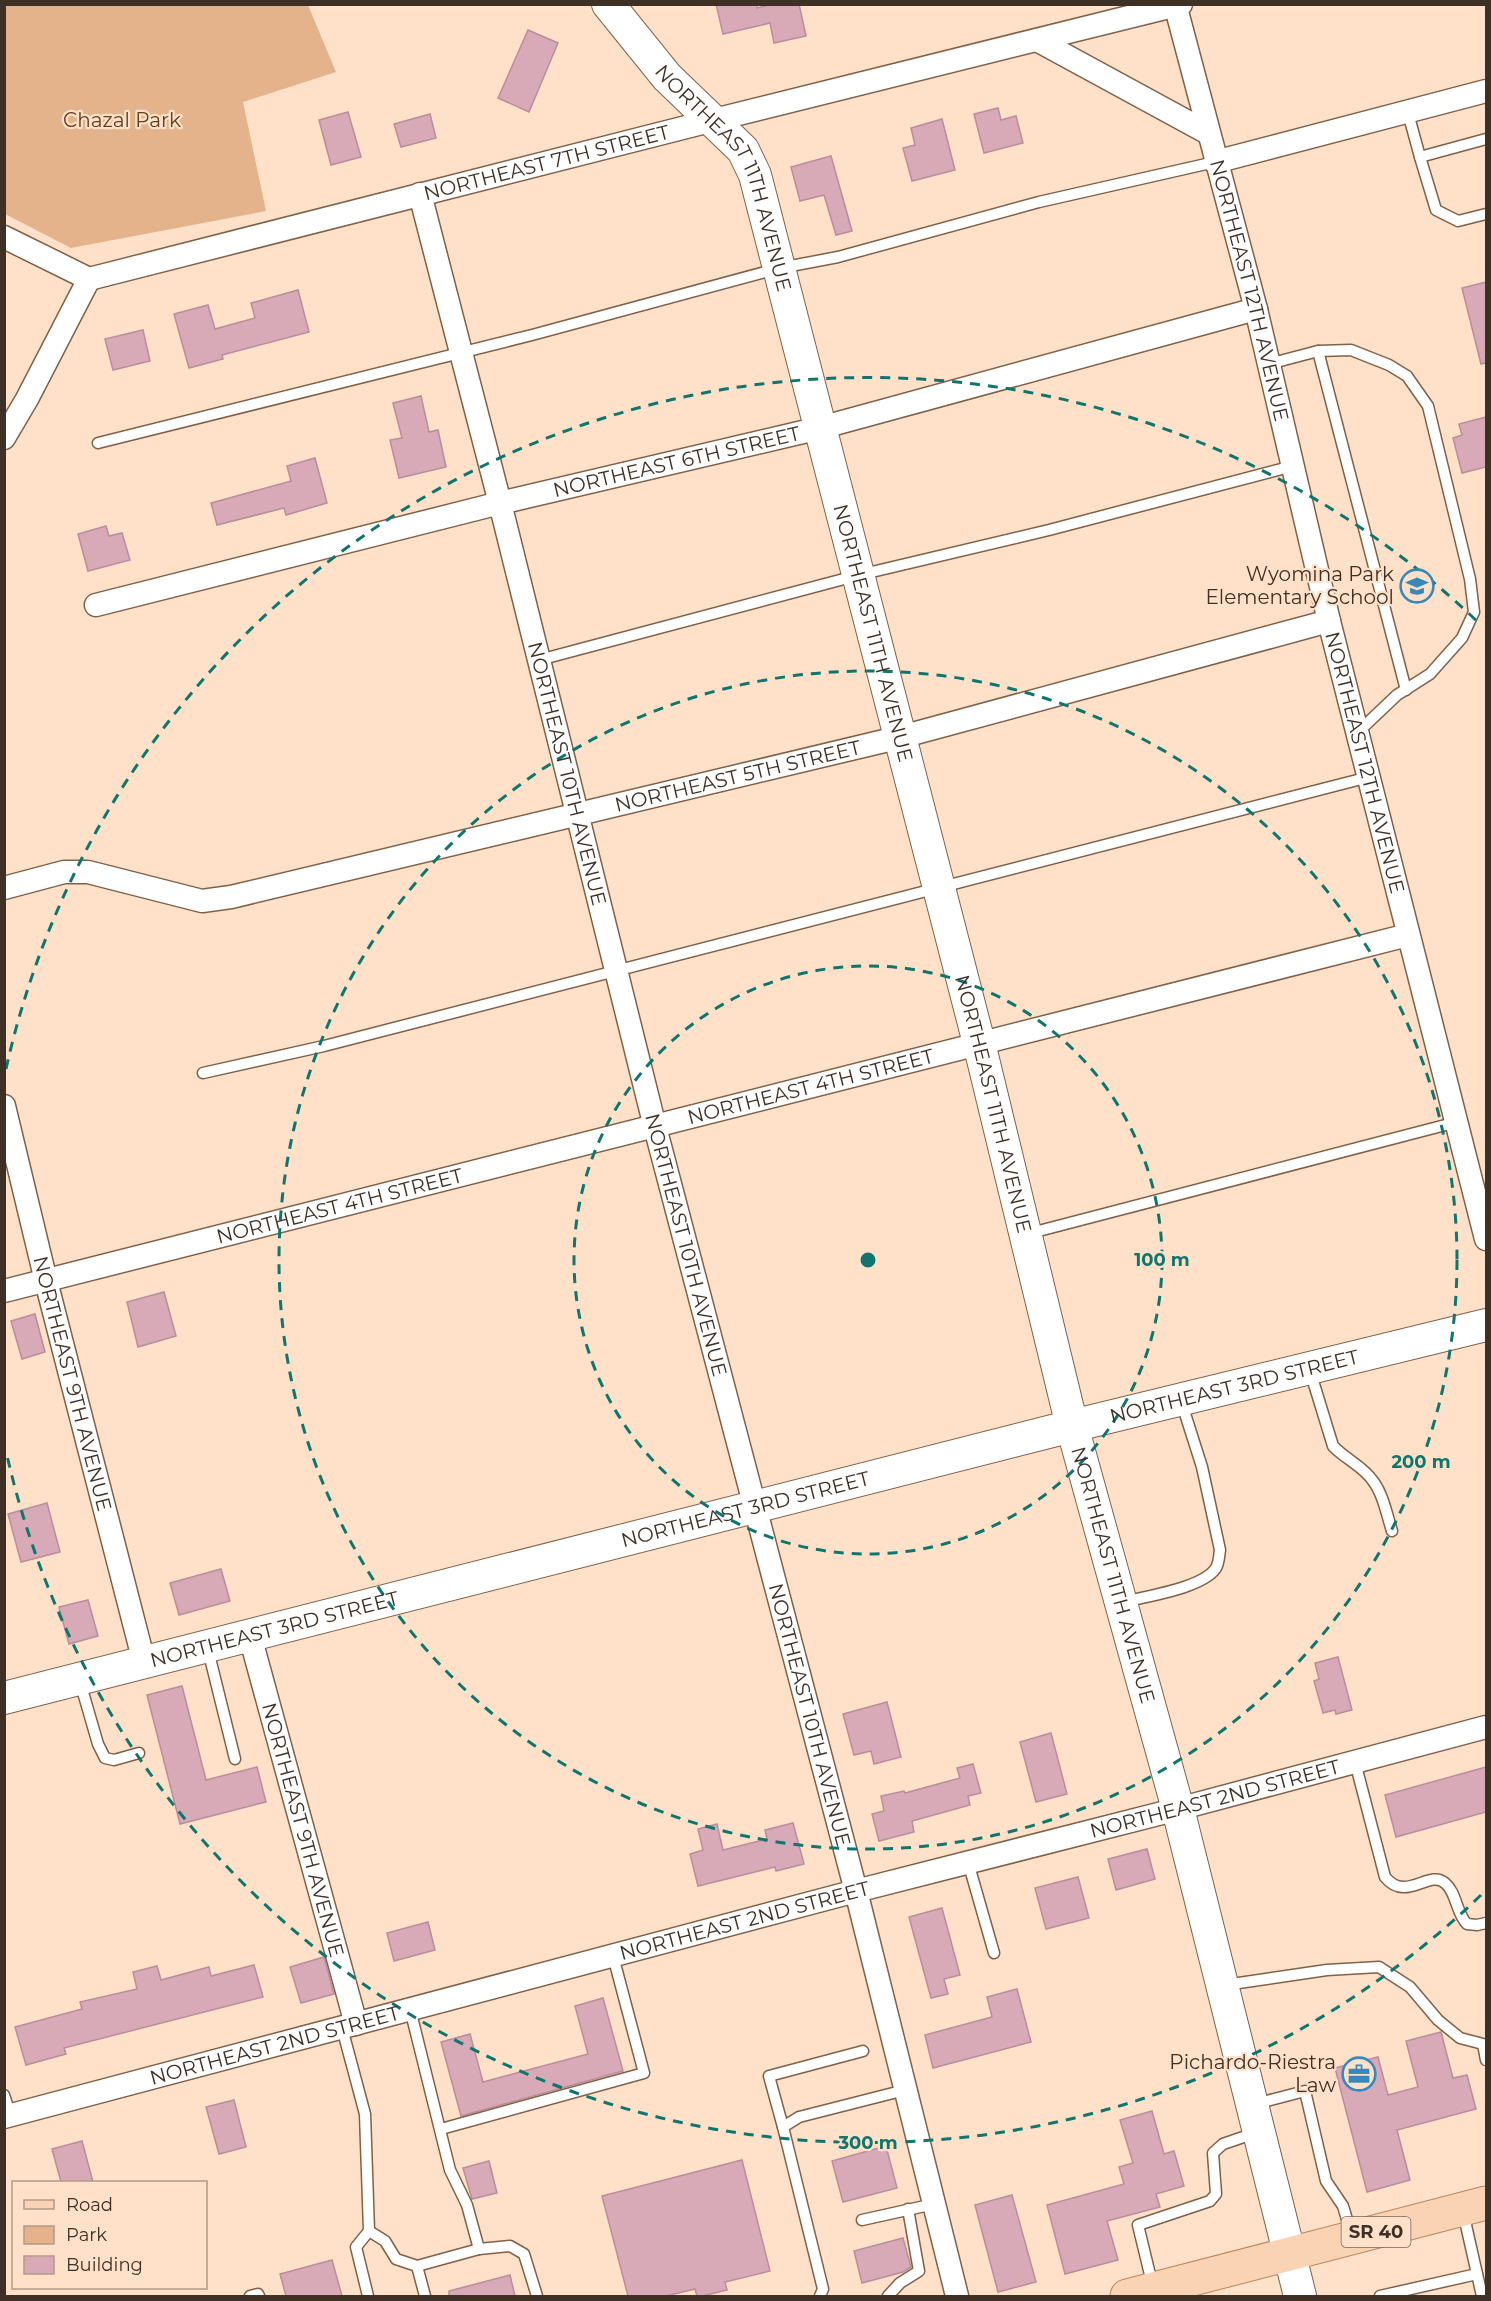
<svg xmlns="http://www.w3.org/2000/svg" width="1491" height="2301" font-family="Montserrat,sans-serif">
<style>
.green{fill:#e4b38b}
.building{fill:#d8aab7;stroke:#b98d9a;stroke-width:1.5}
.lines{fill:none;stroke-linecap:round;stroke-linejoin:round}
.lane-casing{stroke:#806047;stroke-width:13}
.street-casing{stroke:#806047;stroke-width:25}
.secondary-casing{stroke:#806047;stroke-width:34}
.primary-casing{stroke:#b58661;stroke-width:35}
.lane{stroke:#fff;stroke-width:10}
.street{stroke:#fff;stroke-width:22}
.secondary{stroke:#fff;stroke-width:32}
.primary{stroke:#f9d3b3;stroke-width:33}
.ring{fill:none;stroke:#0f766e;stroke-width:3;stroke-dasharray:10 8}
.labels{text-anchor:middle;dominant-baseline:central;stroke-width:4.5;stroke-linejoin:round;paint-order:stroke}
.shield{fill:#ffe1ca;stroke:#796556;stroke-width:1.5}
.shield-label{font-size:18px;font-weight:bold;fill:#3f3025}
.park-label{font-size:20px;fill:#653d19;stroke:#ffe1ca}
.street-label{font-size:20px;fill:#3f3025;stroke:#ffe1ca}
.poi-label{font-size:20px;fill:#3f3025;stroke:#ffe1ca;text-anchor:end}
.centre{fill:#0f766e;stroke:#ffe1ca;stroke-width:3}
.ring-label{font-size:18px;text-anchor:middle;font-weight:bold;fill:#0f766e;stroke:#ffe1ca;stroke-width:4.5;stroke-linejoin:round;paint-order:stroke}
</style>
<rect width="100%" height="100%" fill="#ffe1ca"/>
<path class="green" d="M4,5H308L336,72L243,102L266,211L71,248L5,214Z"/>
<g class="building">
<path d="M716,4H757V8L773,4H799L806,36L774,43L770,23L723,34Z"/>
<path d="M528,30L558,43L529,112L498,98Z"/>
<path d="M998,108L1001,120L1016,116L1023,143L984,153L974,114Z"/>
<path d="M348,112L361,157L331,165L319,120Z"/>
<path d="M430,114L436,138L401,147L394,124Z"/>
<path d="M942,119L955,170L912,181L903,148L915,145L911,128Z"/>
<path d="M831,156L852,231L836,235L824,195L800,201L791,167Z"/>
<path d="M1486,282V363L1481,364L1462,288Z"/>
<path d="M298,290L309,332L222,355L223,359L189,368L174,314L208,305L215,329L255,318L251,303Z"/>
<path d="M143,330L150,361L113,370L105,339Z"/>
<path d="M421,396L429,432L438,430L446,467L399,478L390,440L402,438L393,403Z"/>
<path d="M1486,417V467L1462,473L1453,438L1462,435L1459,424Z"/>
<path d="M315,458L327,503L286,515L284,508L217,525L211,503L291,481L287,466Z"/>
<path d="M106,526L109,536L122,533L130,560L88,571L78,534Z"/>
<path d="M164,1292L176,1336L138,1347L127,1302Z"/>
<path d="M35,1314L45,1352L22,1359L11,1321Z"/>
<path d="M47,1503L60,1552L21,1562L8,1514Z"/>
<path d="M221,1569L230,1601L179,1615L170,1583Z"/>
<path d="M88,1600L98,1636L69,1644L59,1607Z"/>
<path d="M1338,1657L1352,1710L1336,1714L1335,1710L1323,1713L1314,1681L1319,1679L1315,1663Z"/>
<path d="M182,1686L206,1780L257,1767L266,1802L180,1824L147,1695Z"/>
<path d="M887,1702L901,1757L874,1764L871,1751L854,1755L843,1714Z"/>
<path d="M1051,1733L1067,1794L1036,1802L1020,1742Z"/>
<path d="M973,1764L981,1793L968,1796L970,1805L912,1821L914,1832L879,1841L872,1814L884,1811L881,1796L904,1791L905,1793L960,1778L957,1768Z"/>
<path d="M1486,1767V1812L1396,1837L1385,1795Z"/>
<path d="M793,1823L804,1864L776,1871L775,1867L698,1886L690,1854L703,1850L698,1829L717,1824L723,1850L767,1839L765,1830Z"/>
<path d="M1147,1849L1155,1879L1116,1890L1108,1859Z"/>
<path d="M1078,1877L1089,1918L1046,1929L1035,1888Z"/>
<path d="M942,1908L960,1975L944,1979L948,1994L931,1998L909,1917Z"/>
<path d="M428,1922L435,1950L394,1961L387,1933Z"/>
<path d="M324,1957L334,1994L301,2003L290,1967Z"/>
<path d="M254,1965L263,1997L64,2048L66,2054L26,2065L15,2027L82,2009L80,2002L137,1989L133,1972L157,1966L161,1980L209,1967L211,1976Z"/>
<path d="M1017,1989L1031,2042L933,2068L925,2035L992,2017L987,1997Z"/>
<path d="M603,1998L623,2071L461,2116L441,2042L470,2034L483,2082L588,2054L575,2006Z"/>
<path d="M1441,2032L1453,2078L1467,2075L1476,2109L1397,2130L1410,2180L1367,2192L1335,2068L1378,2057L1388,2095L1418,2087L1406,2041Z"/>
<path d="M234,2100L246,2147L219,2154L206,2107Z"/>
<path d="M1152,2111L1164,2154L1174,2151L1184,2186L1156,2194L1160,2207L1107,2221L1118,2260L1065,2274L1047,2205L1124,2184L1119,2167L1133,2163L1120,2120Z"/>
<path d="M82,2141L93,2182H61L52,2149Z"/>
<path d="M886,2146L897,2188L843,2202L832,2161Z"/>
<path d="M742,2160L770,2271L725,2282L727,2290L703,2296H697L695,2289L666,2296H628L602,2196Z"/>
<path d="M489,2161L497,2193L472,2199L463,2168Z"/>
<path d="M1012,2195L1036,2282L998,2292L975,2205Z"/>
<path d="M903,2238L911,2267L903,2272L862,2283L854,2251Z"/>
<path d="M332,2260L342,2296H286L280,2274Z"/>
<path d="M510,2275L515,2296H449V2291Z"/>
</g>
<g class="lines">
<g class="lane-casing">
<g id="lane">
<path d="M1408,113L1420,157L1486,139"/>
<path d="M1420,157L1436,210L1458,221L1486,214"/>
<path d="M1318,351L1406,690"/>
<path d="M1269,364L1318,351L1351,350L1389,365L1407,376L1428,406L1470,579L1474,612L1462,638L1430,674L1397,695L1358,732"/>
<path d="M98,443L532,335L780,268L838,257L1039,202L1215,162"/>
<path d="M539,660L859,575L1049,530L1293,466"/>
<path d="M203,1073L324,1046L1369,777"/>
<path d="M1027,1234L1457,1122"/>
<path d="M1310,1371L1333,1446C1345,1459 1363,1466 1373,1481C1383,1494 1387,1515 1392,1531"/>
<path d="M1124,1602C1147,1596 1203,1588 1216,1568C1219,1563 1219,1556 1220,1550L1202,1467L1181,1401"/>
<path d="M208,1650L235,1759"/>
<path d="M80,1682L98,1744L105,1758L114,1760L139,1753"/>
<path d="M1355,1762L1385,1877C1406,1903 1429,1869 1445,1883C1457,1893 1456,1913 1467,1924L1477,1925L1486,1923"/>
<path d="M968,1862L994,1953"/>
<path d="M1225,1985L1327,1970L1379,1967L1410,1987L1438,2020L1460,2038L1483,2044L1486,2060"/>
<path d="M410,2009L450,2170L467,2205L479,2249L417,2266"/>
<path d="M342,2028L365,2114L369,2231L356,2247L368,2296"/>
<path d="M4,2095L11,2116"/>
<path d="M1255,2104L1305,2091L1326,2181L1343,2206L1351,2233"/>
<path d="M783,2127L769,2076L863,2051"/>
<path d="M441,2129L644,2073L613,1956"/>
<path d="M1463,2212L1482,2296"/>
<path d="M862,2220L934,2204"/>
<path d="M369,2231L385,2241L396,2259L417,2266L425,2296"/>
<path d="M479,2249L510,2246L524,2254L537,2296"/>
<path d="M1153,2287L1138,2225L1210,2201L1216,2194L1213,2153L1223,2144L1255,2133"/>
<path d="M250,2296L258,2294L259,2296"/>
<path d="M820,2296L823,2289L783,2127L799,2117L905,2090"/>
<path d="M888,2296L900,2283L919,2271L908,2209"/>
<path d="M1380,2296L1477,2274"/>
</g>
</g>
<g class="street-casing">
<g id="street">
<path id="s1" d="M1175,4L1256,309L1329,621L1486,1239"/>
<path d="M1037,40L1208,133"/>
<path d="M1215,162L1486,91"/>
<path id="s2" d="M420,194L500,503L655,1127L856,1891L957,2296"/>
<path d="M4,237L89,279"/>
<path id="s3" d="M89,279L710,121L1181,4"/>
<path d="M4,438L27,399L89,279"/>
<path id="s4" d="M96,605L500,503L820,428L1256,309"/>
<path id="s5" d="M4,888L64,872H88L202,901L231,897L901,737L1329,621"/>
<path id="s6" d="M4,1106L46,1281L144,1662"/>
<path id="s7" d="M4,1291L1408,935"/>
<path id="s8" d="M250,1636L356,2024"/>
<path id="s9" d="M4,2117L856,1891L1178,1809L1486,1727"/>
</g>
</g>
<g class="secondary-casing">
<g id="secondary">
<path id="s10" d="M608,4L667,77L743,150L755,175L979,1043L1072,1426L1178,1809L1300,2296"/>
<path id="s11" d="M4,1698L1072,1426L1486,1325"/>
</g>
</g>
<g class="primary-casing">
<path id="primary" d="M1127,2296L1486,2203"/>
</g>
<use href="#lane" class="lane"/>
<use href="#street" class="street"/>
<use href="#secondary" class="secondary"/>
<use href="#primary" class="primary"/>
</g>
<g class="ring">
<circle cx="868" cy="1260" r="294"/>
<circle cx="868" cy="1260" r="589"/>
<path d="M1481 1895A883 883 0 0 1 6 1451M6 1069A883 883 0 0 1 1481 625"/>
</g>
<defs>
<g id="school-ring" transform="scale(1.725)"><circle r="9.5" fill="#ffe1ca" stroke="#3888b9" stroke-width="1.5"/><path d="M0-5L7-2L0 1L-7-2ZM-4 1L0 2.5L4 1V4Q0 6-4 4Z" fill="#3888b9"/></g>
<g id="office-ring" transform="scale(1.725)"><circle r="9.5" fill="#ffe1ca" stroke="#3888b9" stroke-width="1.5"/><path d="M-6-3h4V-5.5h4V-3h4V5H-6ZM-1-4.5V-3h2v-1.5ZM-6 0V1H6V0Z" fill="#3888b9"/></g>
</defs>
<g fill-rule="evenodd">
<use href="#school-ring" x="1417" y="586"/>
<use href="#office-ring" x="1359" y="2074"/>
</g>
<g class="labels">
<rect class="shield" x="1341.5" y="2217" width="69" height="30" rx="4.5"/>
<g class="shield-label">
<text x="1376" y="2232">SR 40</text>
</g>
<g class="park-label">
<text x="122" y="120">Chazal Park</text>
</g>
<g class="street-label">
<text stroke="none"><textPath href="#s3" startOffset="472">NORTHEAST 7TH STREET</textPath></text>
<text stroke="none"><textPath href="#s10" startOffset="214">NORTHEAST 11TH AVENUE</textPath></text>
<text stroke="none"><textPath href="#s1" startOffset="296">NORTHEAST 12TH AVENUE</textPath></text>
<text stroke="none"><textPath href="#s4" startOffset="598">NORTHEAST 6TH STREET</textPath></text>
<text stroke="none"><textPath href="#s10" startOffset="700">NORTHEAST 11TH AVENUE</textPath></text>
<text stroke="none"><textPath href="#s1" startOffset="782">NORTHEAST 12TH AVENUE</textPath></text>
<text stroke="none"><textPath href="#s2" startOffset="598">NORTHEAST 10TH AVENUE</textPath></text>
<text stroke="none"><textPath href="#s5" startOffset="754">NORTHEAST 5TH STREET</textPath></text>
<text stroke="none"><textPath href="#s7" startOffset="832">NORTHEAST 4TH STREET</textPath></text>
<text stroke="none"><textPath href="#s10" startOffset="1186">NORTHEAST 11TH AVENUE</textPath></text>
<text stroke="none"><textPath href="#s7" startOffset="346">NORTHEAST 4TH STREET</textPath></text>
<text stroke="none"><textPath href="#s2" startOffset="1084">NORTHEAST 10TH AVENUE</textPath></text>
<text stroke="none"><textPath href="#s6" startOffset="286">NORTHEAST 9TH AVENUE</textPath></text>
<text stroke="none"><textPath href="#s11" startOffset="1269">NORTHEAST 3RD STREET</textPath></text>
<text stroke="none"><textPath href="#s11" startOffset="765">NORTHEAST 3RD STREET</textPath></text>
<text stroke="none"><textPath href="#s10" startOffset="1672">NORTHEAST 11TH AVENUE</textPath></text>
<text stroke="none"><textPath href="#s11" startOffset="279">NORTHEAST 3RD STREET</textPath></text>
<text stroke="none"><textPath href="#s2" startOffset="1570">NORTHEAST 10TH AVENUE</textPath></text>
<text stroke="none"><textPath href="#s9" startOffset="1252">NORTHEAST 2ND STREET</textPath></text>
<text stroke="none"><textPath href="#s8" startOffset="201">NORTHEAST 9TH AVENUE</textPath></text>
<text stroke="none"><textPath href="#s9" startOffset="766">NORTHEAST 2ND STREET</textPath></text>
<text stroke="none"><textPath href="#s9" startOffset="280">NORTHEAST 2ND STREET</textPath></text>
</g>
<g class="poi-label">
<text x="1394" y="574">Wyomina Park<tspan x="1394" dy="23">Elementary School</tspan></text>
<text x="1336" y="2062">Pichardo-Riestra<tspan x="1336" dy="23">Law</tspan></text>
</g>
</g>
<circle cx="868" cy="1260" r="9" class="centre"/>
<g class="ring-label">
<text x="1162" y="1266">100 m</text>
<text x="1421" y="1468">200 m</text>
<text x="868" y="2149">300 m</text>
</g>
<rect width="1491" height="2301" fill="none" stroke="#3f3025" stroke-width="12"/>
<rect x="12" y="2181" width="195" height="108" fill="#ffe1ca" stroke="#b29a88" stroke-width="1.5"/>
<rect x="24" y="2200" width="30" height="9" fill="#f9d3b3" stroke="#b29a88" stroke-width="1.5"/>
<text x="66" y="2211" font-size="18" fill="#3f3025">Road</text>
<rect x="24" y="2226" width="30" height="18" fill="#e4b38b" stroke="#b29a88" stroke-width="1.5"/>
<text x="66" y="2241" font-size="18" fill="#3f3025">Park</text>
<rect x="24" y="2256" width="30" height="18" fill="#d8aab7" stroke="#b29a88" stroke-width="1.5"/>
<text x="66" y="2271" font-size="18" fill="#3f3025">Building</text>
</svg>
